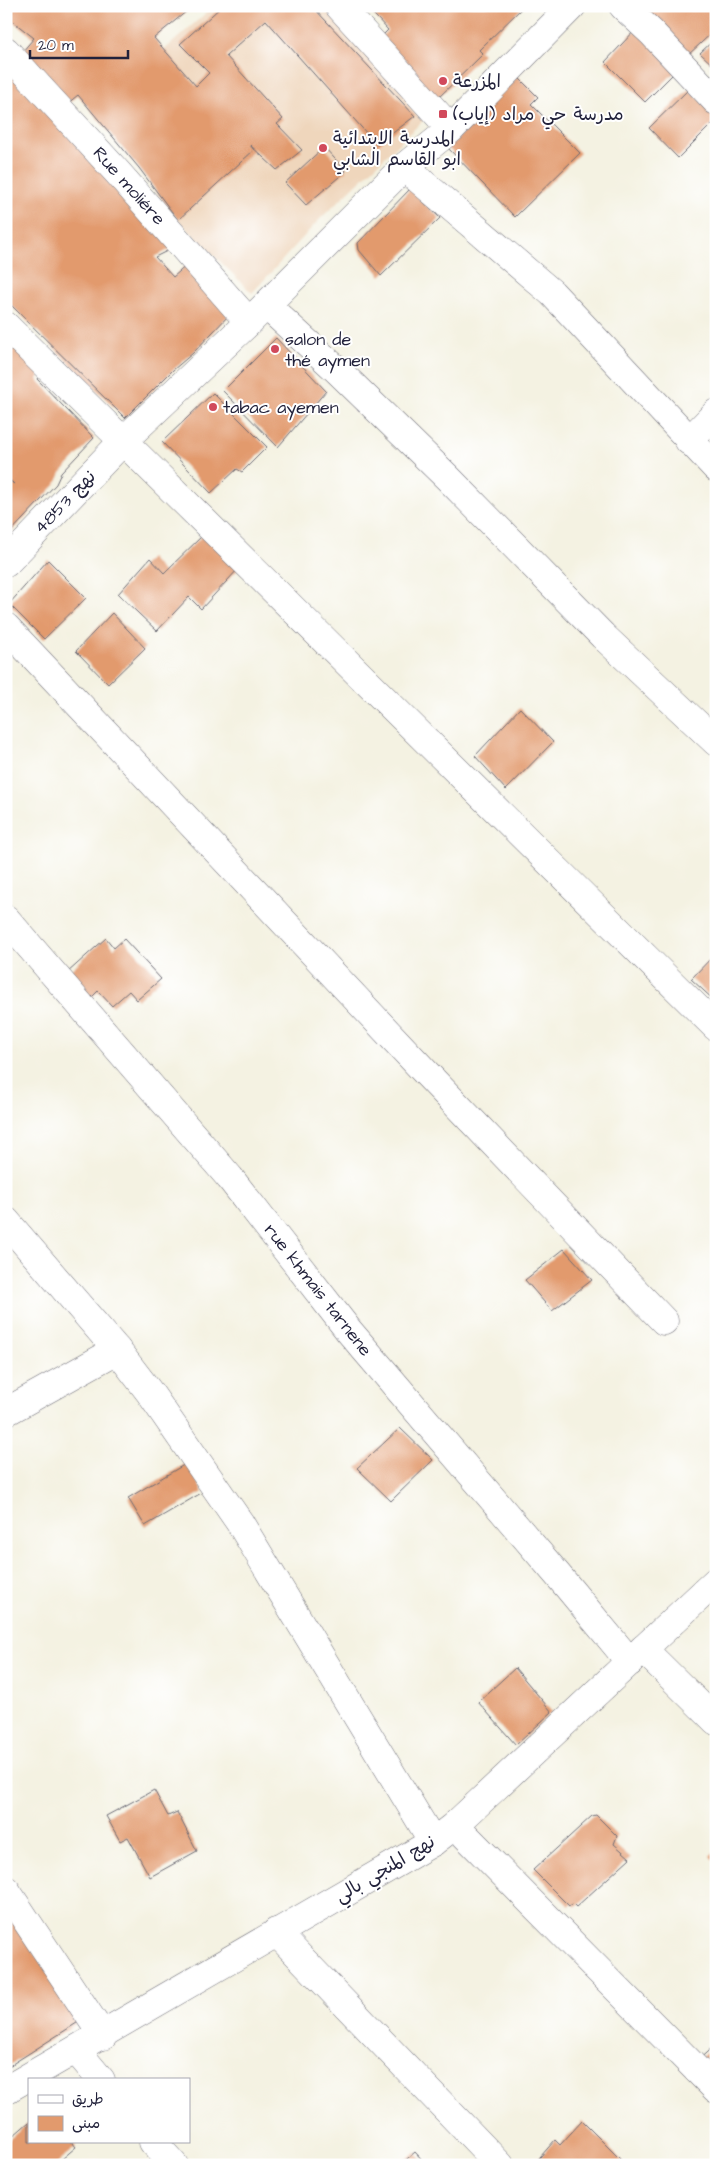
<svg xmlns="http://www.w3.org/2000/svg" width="722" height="2171" font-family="'Architects Daughter','Playpen Sans Arabic',sans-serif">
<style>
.built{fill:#efd6bc}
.building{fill:#e29a6d}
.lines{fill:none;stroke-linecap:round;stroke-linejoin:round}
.minor-casing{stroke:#6c6b75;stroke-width:29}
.tertiary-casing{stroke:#6c6b75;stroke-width:29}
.minor{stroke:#fff;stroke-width:28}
.tertiary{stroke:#fff;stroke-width:28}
.poi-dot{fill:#d1495b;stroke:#fff;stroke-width:2}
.labels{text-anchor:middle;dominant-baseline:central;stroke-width:4;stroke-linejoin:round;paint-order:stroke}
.poi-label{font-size:18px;fill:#22223b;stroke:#fff;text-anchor:start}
.street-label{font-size:18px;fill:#22223b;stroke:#fff}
</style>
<rect width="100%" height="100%" fill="#fff"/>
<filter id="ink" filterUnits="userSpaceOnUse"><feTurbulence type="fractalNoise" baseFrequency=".02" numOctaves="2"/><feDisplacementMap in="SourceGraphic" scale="10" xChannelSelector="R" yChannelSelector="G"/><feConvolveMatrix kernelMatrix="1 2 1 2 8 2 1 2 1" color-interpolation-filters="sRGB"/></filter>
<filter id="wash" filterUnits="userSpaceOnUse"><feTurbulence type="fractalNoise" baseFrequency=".0096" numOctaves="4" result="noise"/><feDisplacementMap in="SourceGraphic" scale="20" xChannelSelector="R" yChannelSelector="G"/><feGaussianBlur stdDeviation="1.12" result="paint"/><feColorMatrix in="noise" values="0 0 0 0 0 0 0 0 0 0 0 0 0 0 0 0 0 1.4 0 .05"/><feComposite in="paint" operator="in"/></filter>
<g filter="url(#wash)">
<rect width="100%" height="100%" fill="#f4f2e2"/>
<path class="built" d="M214,6H325L431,113L320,219L252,293L178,220L254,150L163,51Z"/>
<g id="blocks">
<g class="building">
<path d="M6,6H193L154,38L196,86L209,73L180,44L222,6H312L415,116L377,145L266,20L226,56L283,119L277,124L302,150L277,170L250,145L254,150L178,220L139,168L78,95L67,104L22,52L34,38L6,16Z"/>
<path d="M366,6H524L479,50L483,54L434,102L378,40L388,30Z"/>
<path d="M640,6H716V29L687,56Z"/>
<path d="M637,28L678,69L645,102L605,62Z"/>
<path d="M716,38V68L700,53Z"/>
<path d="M6,68L173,248L155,257L173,277L187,265L230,314L193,353L173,370L125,418L6,300Z"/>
<path d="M517,76L538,97L531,104L580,153L515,217L448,148Z"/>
<path d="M689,89L716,116V120L678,158L649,128Z"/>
<path d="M324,147L346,171L306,205L285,183Z"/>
<path d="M410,189L440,218L381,276L359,250L358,243Z"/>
<path d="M276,338L326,391L278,447L223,391Z"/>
<path d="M6,340L41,373L37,379L94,438L61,473L56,484L6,537V478L14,484L6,476Z"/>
<path d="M213,393L267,447L242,472L237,469L211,493L162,442Z"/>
<path d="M204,534L239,568L201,609L189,597L157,631L118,594L150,558L164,573Z"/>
<path d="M48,560L86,598L44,639L9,604Z"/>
<path d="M112,613L145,648L108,684L76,651Z"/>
<path d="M520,708L553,742L506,790L475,756Z"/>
<path d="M106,938L114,948L124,939L161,979L137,1000L129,991L112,1006L98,991L90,999L67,973Z"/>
<path d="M716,953V1002L691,979Z"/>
<path d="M564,1249L592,1280L552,1311L525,1280Z"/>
<path d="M400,1428L433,1460L391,1501L357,1468Z"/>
<path d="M187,1463L203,1492L145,1526L128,1498Z"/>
<path d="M515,1668L552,1712L516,1745L478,1702Z"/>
<path d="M154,1790L168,1816L177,1812L197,1851L150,1877L128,1837L120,1841L106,1816Z"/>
<path d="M596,1815L617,1836L614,1844L630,1858L576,1907L573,1904L569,1906L533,1870L592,1816Z"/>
<path d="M716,1850V1863L710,1856Z"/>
<path d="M6,1908L80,2021L6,2068Z"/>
<path d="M716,2044V2081L696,2062Z"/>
<path d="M582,2121L623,2162L620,2165H533L555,2140L560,2145Z"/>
<path d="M29,2122V2142H72L76,2147L55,2165H10L6,2161V2142Z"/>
<path d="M415,2152L427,2165H400Z"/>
</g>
</g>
</g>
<g filter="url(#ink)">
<use href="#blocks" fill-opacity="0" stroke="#6c6b75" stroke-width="1"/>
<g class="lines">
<g class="minor-casing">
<g id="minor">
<path d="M339,6L451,129"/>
<path d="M623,6L651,32L716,101"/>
<path d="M6,51L118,173L249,322"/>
<path d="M404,167L552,293L716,468"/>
<path d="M266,305L337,370L448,478L603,636L716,742"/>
<path d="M6,326L123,441L249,322L404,167L451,129L572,6"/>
<path d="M689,441L716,413"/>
<path d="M6,627L427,1074L664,1321"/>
<path d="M6,919L230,1178L349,1331L567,1586L630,1662"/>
<path d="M6,1221L117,1350L150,1393L240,1523L433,1842"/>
<path d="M6,1412L117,1350"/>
<path d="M643,1649L716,1721"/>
<path d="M455,1825L716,2089"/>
<path d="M6,1890L103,2036"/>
<path d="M276,1932L500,2165"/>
<path d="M76,2050L101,2080"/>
<path d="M6,2090L433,1842L455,1825L716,1581"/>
<path d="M153,2142L174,2165"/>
</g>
</g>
<g class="tertiary-casing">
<path id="tertiary" d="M6,563L123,441L716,1027"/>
</g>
<use href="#minor" class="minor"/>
<use href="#tertiary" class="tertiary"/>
</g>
</g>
<g class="poi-dot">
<circle cx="443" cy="81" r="5"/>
<rect x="438" y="109" width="10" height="10" rx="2.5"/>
<circle cx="323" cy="148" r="5"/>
<circle cx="275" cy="349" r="5"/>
<circle cx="213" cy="407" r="5"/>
</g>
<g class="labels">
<g class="poi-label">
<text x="453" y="81">المزرعة</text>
<text x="453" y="114">مدرسة حي مراد (إياب)</text>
<text x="333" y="138">المدرسة الابتدائية<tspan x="333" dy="21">ابو القاسم الشابي</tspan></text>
<text x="285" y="339">salon de<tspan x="285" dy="21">thé aymen</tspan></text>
<text x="223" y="407">tabac ayemen</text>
</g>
<g class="street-label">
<text transform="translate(129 186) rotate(48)">Rue moliére</text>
<text transform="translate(65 502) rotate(-46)">نهج 4853</text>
<text transform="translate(318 1290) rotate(52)">rue khmais tarnene</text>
<text transform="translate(385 1869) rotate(-31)">نهج المنجي بالي</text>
</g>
</g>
<rect width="722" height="2171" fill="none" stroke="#fff" stroke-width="25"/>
<rect x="28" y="2078" width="162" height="65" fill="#ffffff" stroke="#a7a7b1"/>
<rect x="38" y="2095" width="25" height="8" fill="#ffffff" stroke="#a7a7b1"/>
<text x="72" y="2104" font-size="15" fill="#22223b">طريق</text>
<rect x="38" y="2116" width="25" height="15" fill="#e29a6d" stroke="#a7a7b1"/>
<text x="72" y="2128" font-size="15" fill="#22223b">مبنى</text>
<path d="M30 50v8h98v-8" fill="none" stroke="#22223b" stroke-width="2.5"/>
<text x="38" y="50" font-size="15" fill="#22223b" stroke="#ffffff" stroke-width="4" paint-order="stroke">20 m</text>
</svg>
